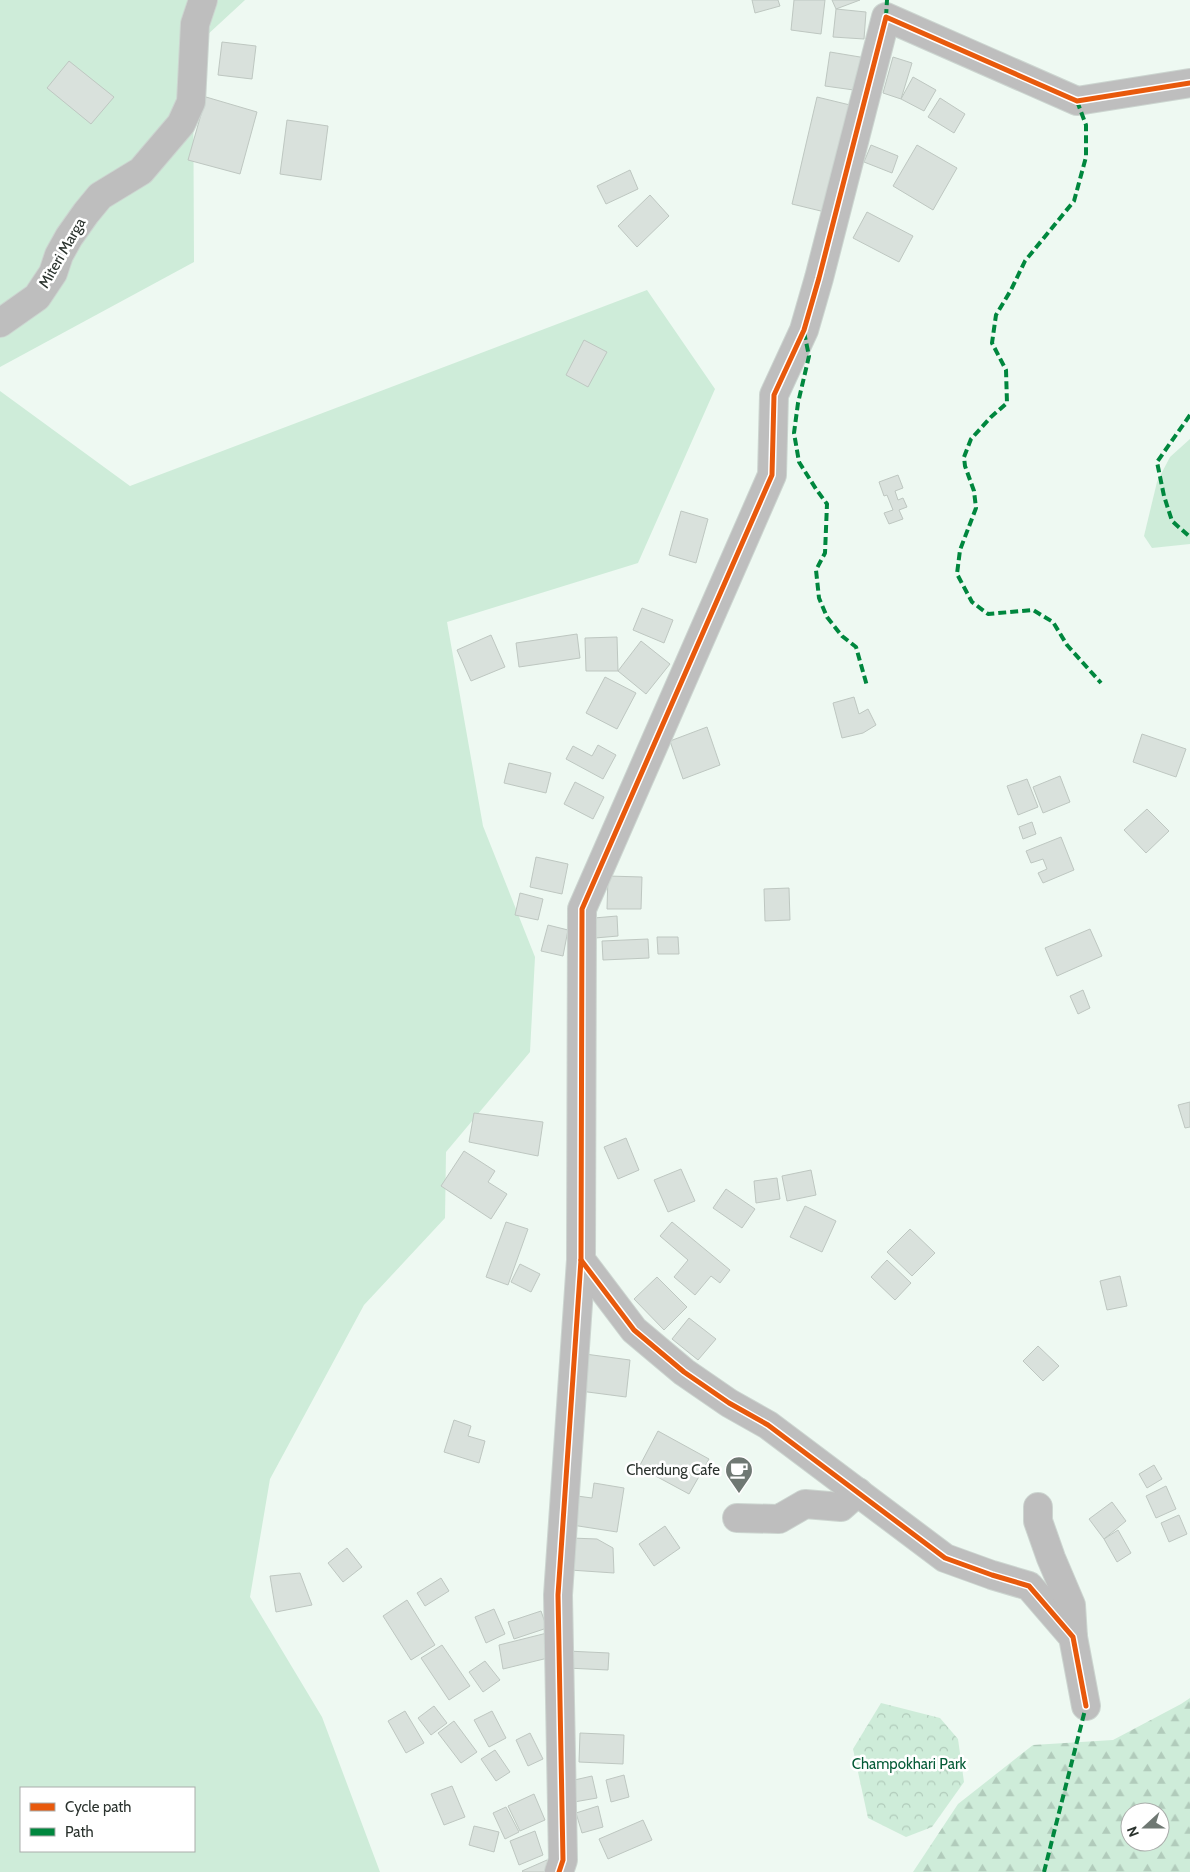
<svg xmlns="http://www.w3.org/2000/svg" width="1190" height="1872" font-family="Cabin,sans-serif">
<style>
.grass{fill:#ceecd9;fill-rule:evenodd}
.forest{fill:url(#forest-firs);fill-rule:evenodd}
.park{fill:url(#park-crowns)}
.building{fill:#d9e1dc;stroke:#bec7c1}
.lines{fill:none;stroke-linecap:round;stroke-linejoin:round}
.minor-casing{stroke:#ccd5d0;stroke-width:30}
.minor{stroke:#bebebe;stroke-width:28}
.quiet{stroke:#00873e;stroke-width:4;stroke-dasharray:8 4;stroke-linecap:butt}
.cycleway-casing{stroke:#fff;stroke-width:8}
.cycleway{stroke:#e8590c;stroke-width:5}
.labels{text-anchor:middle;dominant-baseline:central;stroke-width:5;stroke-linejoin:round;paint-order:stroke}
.street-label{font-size:15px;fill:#2b332e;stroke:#fff}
.poi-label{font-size:15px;fill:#2b332e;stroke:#fff;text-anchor:end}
.park-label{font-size:15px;fill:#055b37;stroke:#fff}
</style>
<defs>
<pattern id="forest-firs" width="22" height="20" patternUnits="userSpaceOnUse" patternTransform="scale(1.25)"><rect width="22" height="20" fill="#ceecd9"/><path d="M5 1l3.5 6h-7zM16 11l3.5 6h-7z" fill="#b1cbbb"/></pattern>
<pattern id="park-crowns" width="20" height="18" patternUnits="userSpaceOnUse" patternTransform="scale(1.25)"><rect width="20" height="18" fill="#ceecd9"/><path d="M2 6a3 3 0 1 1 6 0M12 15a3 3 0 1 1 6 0" fill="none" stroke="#b1cbbb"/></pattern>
</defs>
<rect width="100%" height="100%" fill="#eef9f2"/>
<g class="grass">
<path d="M0,0H245L193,48L194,262L0,367Z"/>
<path d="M647,290L715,389L638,563L447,622L483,826L535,957L530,1052L446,1152L445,1218L364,1305L270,1479L250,1597L322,1717L380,1872H0V391L130,486ZM21,1788H194V1851H21Z"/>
<path d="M1190,439V544L1152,548L1144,536L1157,482L1170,457Z"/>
</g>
<path class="forest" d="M1190,1698V1872H913L958,1804L1033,1745L1113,1740L1181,1704ZM1130,1812H1160V1842H1130Z"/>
<path class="park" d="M881,1703L940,1718L958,1739L964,1782L932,1827L906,1837L868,1818L853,1749Z"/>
<g class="building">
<path d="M752,0H778L780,6L755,13Z"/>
<path d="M794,0H825L821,34L791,30Z"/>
<path d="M832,0H860L836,9Z"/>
<path d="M836,9L866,12L864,39L833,37Z"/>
<path d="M222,42L256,46L252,79L218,75Z"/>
<path d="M830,52L866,58L861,91L825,86Z"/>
<path d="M893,57L912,63L901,99L883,93Z"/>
<path d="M69,61L114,97L91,124L47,88Z"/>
<path d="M913,77L936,90L924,111L901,99Z"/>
<path d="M206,97L257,112L240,174L188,160Z"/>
<path d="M817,97L850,105L825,212L792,204Z"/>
<path d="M940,98L965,114L954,133L928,117Z"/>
<path d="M287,120L328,126L321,180L280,174Z"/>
<path d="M871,145L898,156L892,173L864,162Z"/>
<path d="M917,145L957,168L933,210L893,186Z"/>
<path d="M630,170L638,189L606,204L597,186Z"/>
<path d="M650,195L669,216L637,247L618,226Z"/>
<path d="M867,212L913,236L899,262L853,238Z"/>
<path d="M584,340L607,352L588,387L566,375Z"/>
<path d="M898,475L903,488L895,491L898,500L903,498L907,507L899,510L903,519L889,524L884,513L893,510L887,495L884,496L879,482Z"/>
<path d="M681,511L708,519L696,563L669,555Z"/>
<path d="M642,608L673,620L664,643L633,630Z"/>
<path d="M577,634L580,658L519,667L516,643Z"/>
<path d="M491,635L505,667L471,681L457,650Z"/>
<path d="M617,637L618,671H586L585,638Z"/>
<path d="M641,641L670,664L646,694L618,671Z"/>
<path d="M605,677L636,693L617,729L586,713Z"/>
<path d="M854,697L859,714L868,709L876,725L863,733L842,738L833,703Z"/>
<path d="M707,727L720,765L683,779L670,741Z"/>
<path d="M1142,734L1186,749L1176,777L1133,762Z"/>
<path d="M598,745L616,755L603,779L566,759L573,746L592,756Z"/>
<path d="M509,763L551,773L546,793L504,783Z"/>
<path d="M1060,776L1070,802L1043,813L1033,787Z"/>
<path d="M1027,779L1038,807L1018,815L1007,786Z"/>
<path d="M575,782L604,797L593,819L564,804Z"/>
<path d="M1147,809L1169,831L1146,853L1124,830Z"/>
<path d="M1032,822L1036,834L1023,839L1019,827Z"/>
<path d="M1061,837L1074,870L1043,883L1038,873L1047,869L1043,859L1031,863L1026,851Z"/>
<path d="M536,857L568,864L562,894L530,887Z"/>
<path d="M608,876L642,877L641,909H607Z"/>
<path d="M789,888L790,920L765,921L764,889Z"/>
<path d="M520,893L543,899L538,920L515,915Z"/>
<path d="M617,916L618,936L595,938L594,918Z"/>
<path d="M548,925L568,930L563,956L541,951Z"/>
<path d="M1090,929L1102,956L1057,976L1045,948Z"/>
<path d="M657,937H678L679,954H658Z"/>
<path d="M648,939L649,958L603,960L602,941Z"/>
<path d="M1083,990L1090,1008L1078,1014L1070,996Z"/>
<path d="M1190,1102V1127L1185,1128L1178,1105Z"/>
<path d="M474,1113L543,1122L538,1156L469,1142Z"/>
<path d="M626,1138L639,1170L618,1179L604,1147Z"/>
<path d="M464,1151L495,1171L488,1182L507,1194L491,1219L441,1186Z"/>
<path d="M681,1169L695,1201L668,1212L654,1180Z"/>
<path d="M811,1170L816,1195L787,1201L782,1176Z"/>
<path d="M777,1178L780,1199L756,1203L754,1181Z"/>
<path d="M726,1189L755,1209L742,1228L713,1208Z"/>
<path d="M805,1206L836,1221L822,1252L790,1237Z"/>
<path d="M506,1222L528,1229L508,1285L486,1277Z"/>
<path d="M672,1222L730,1270L720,1283L711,1276L695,1295L674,1277L688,1260L660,1236Z"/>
<path d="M910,1229L935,1253L912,1276L887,1252Z"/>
<path d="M887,1260L911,1283L895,1300L871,1277Z"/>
<path d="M520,1264L540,1274L531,1292L511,1282Z"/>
<path d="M1120,1276L1127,1306L1107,1310L1100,1281Z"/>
<path d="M657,1277L687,1307L664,1330L634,1299Z"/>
<path d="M689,1318L716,1339L698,1360L672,1339Z"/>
<path d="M1038,1346L1059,1366L1043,1381L1023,1361Z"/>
<path d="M585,1354L630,1360L626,1397L580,1391Z"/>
<path d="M454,1420L471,1426L468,1436L485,1441L479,1463L444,1452Z"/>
<path d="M658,1431L709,1459L689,1494L639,1467Z"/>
<path d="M1154,1465L1162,1479L1147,1488L1139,1474Z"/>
<path d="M594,1483L624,1488L617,1532L572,1525L577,1496L592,1498Z"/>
<path d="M1166,1486L1176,1509L1156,1518L1146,1496Z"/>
<path d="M1112,1502L1126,1521L1104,1539L1089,1519Z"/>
<path d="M1179,1515L1187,1534L1169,1542L1161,1523Z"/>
<path d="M665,1526L680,1548L654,1566L639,1544Z"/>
<path d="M1118,1530L1131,1553L1117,1562L1104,1539Z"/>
<path d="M571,1538L597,1539L613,1548L614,1573L570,1570Z"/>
<path d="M347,1548L362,1567L343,1582L328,1563Z"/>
<path d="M300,1573L312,1605L276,1612L270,1576Z"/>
<path d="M441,1578L449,1591L425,1606L417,1593Z"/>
<path d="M407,1600L435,1645L411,1660L383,1616Z"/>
<path d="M494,1609L505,1634L486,1643L475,1617Z"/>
<path d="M541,1611L547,1628L514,1639L508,1622Z"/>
<path d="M547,1633L552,1657L503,1669L499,1645Z"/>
<path d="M442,1645L470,1686L449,1700L421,1658Z"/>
<path d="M567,1651L609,1653L608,1670L567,1668Z"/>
<path d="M485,1661L500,1680L483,1692L469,1672Z"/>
<path d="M434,1706L447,1723L431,1735L418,1718Z"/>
<path d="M405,1711L424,1743L406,1753L388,1721Z"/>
<path d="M492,1711L506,1738L489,1747L474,1720Z"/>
<path d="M454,1721L477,1752L461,1763L438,1733Z"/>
<path d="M530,1733L543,1759L528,1766L516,1740Z"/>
<path d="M580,1733L624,1735L623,1764L579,1762Z"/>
<path d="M495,1750L510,1772L496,1781L481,1759Z"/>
<path d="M624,1775L629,1797L611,1802L606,1780Z"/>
<path d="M592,1776L597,1798L574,1802L570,1781Z"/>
<path d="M452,1786L465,1817L444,1825L431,1794Z"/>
<path d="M534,1794L545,1820L520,1831L508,1806Z"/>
<path d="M598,1806L603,1827L582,1833L576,1813Z"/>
<path d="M506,1807L519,1832L505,1839L493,1813Z"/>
<path d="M643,1820L652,1840L608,1859L599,1839Z"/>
<path d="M474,1826L499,1832L494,1852L469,1845Z"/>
<path d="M535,1831L543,1855L519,1865L510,1841Z"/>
<path d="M547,1860L551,1872H523L522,1871Z"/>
</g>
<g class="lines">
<g class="minor-casing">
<g id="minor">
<path d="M0,323L37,297L53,273L59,255L69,237L86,213L100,196L141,171L181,124L191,102L195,24L203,0"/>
<path d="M581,1260L634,1330L684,1372L729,1403L768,1425L945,1558L992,1575L1029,1586L1073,1637L1086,1706"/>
<path d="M1038,1507V1521L1051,1558L1071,1605L1073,1637"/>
<path d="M737,1518L779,1519L805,1504L841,1507L858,1492"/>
<path d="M559,1872L563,1860L558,1595L581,1260L582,909L772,475L774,395L804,330L819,278L886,17L1077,101L1190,83"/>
</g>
</g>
<use href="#minor" class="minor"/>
<g class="quiet">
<path d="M886,17L887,0"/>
<path d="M1077,101L1086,125V157L1074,201L1025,261L1011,290L996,315L992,343L1006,370L1007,403L991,417L971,439L964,457L965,466L974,491L976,508L960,550L957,574L972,602L988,614L1033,610L1053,622L1067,645L1101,683"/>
<path d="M804,332L809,356L798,403L794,433L799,462L816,489L827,504L825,553L816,570L819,598L827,617L842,636L856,647L867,686"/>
<path d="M1190,415L1157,462L1164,496L1172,521L1190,537"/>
<path d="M1044,1872L1086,1706"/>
</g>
<g class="cycleway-casing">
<g id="cycleway">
<path d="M581,1260L634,1330L684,1372L729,1403L768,1425L945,1558L992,1575L1029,1586L1073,1637L1086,1706"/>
<path d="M559,1872L563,1860L558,1595L581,1260L582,909L772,475L774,395L804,330L819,278L886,17L1077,101L1190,83"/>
</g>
</g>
<use href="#cycleway" class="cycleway"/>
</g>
<defs>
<g id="cafe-pin" transform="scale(1.4375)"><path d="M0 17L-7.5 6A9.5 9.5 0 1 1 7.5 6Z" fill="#6f7873" stroke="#fff"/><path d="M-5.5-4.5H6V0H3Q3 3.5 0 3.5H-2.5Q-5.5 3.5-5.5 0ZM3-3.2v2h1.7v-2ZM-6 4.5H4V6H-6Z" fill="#fff"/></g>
</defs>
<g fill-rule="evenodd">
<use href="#cafe-pin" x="739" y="1470"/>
</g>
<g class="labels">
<g class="street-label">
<text transform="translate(62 253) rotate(-60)">Miteri Marga</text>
</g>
<g class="poi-label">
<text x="720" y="1470">Cherdung Cafe</text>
</g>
<g class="park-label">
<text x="909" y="1764">Champokhari Park</text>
</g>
</g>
<rect x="20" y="1787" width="175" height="65" fill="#ffffff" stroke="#aaadab"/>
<rect x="30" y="1803" width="25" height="8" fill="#e8590c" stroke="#aaadab"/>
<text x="65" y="1812" font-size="15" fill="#2b332e">Cycle path</text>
<rect x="30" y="1828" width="25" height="8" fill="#00873e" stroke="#aaadab"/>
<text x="65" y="1837" font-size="15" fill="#2b332e">Path</text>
<g transform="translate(1145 1827) rotate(249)"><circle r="24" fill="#ffffff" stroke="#aaadab"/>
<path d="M0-4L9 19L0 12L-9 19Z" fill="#6f7873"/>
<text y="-8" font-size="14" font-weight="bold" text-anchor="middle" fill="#2b332e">N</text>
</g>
</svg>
